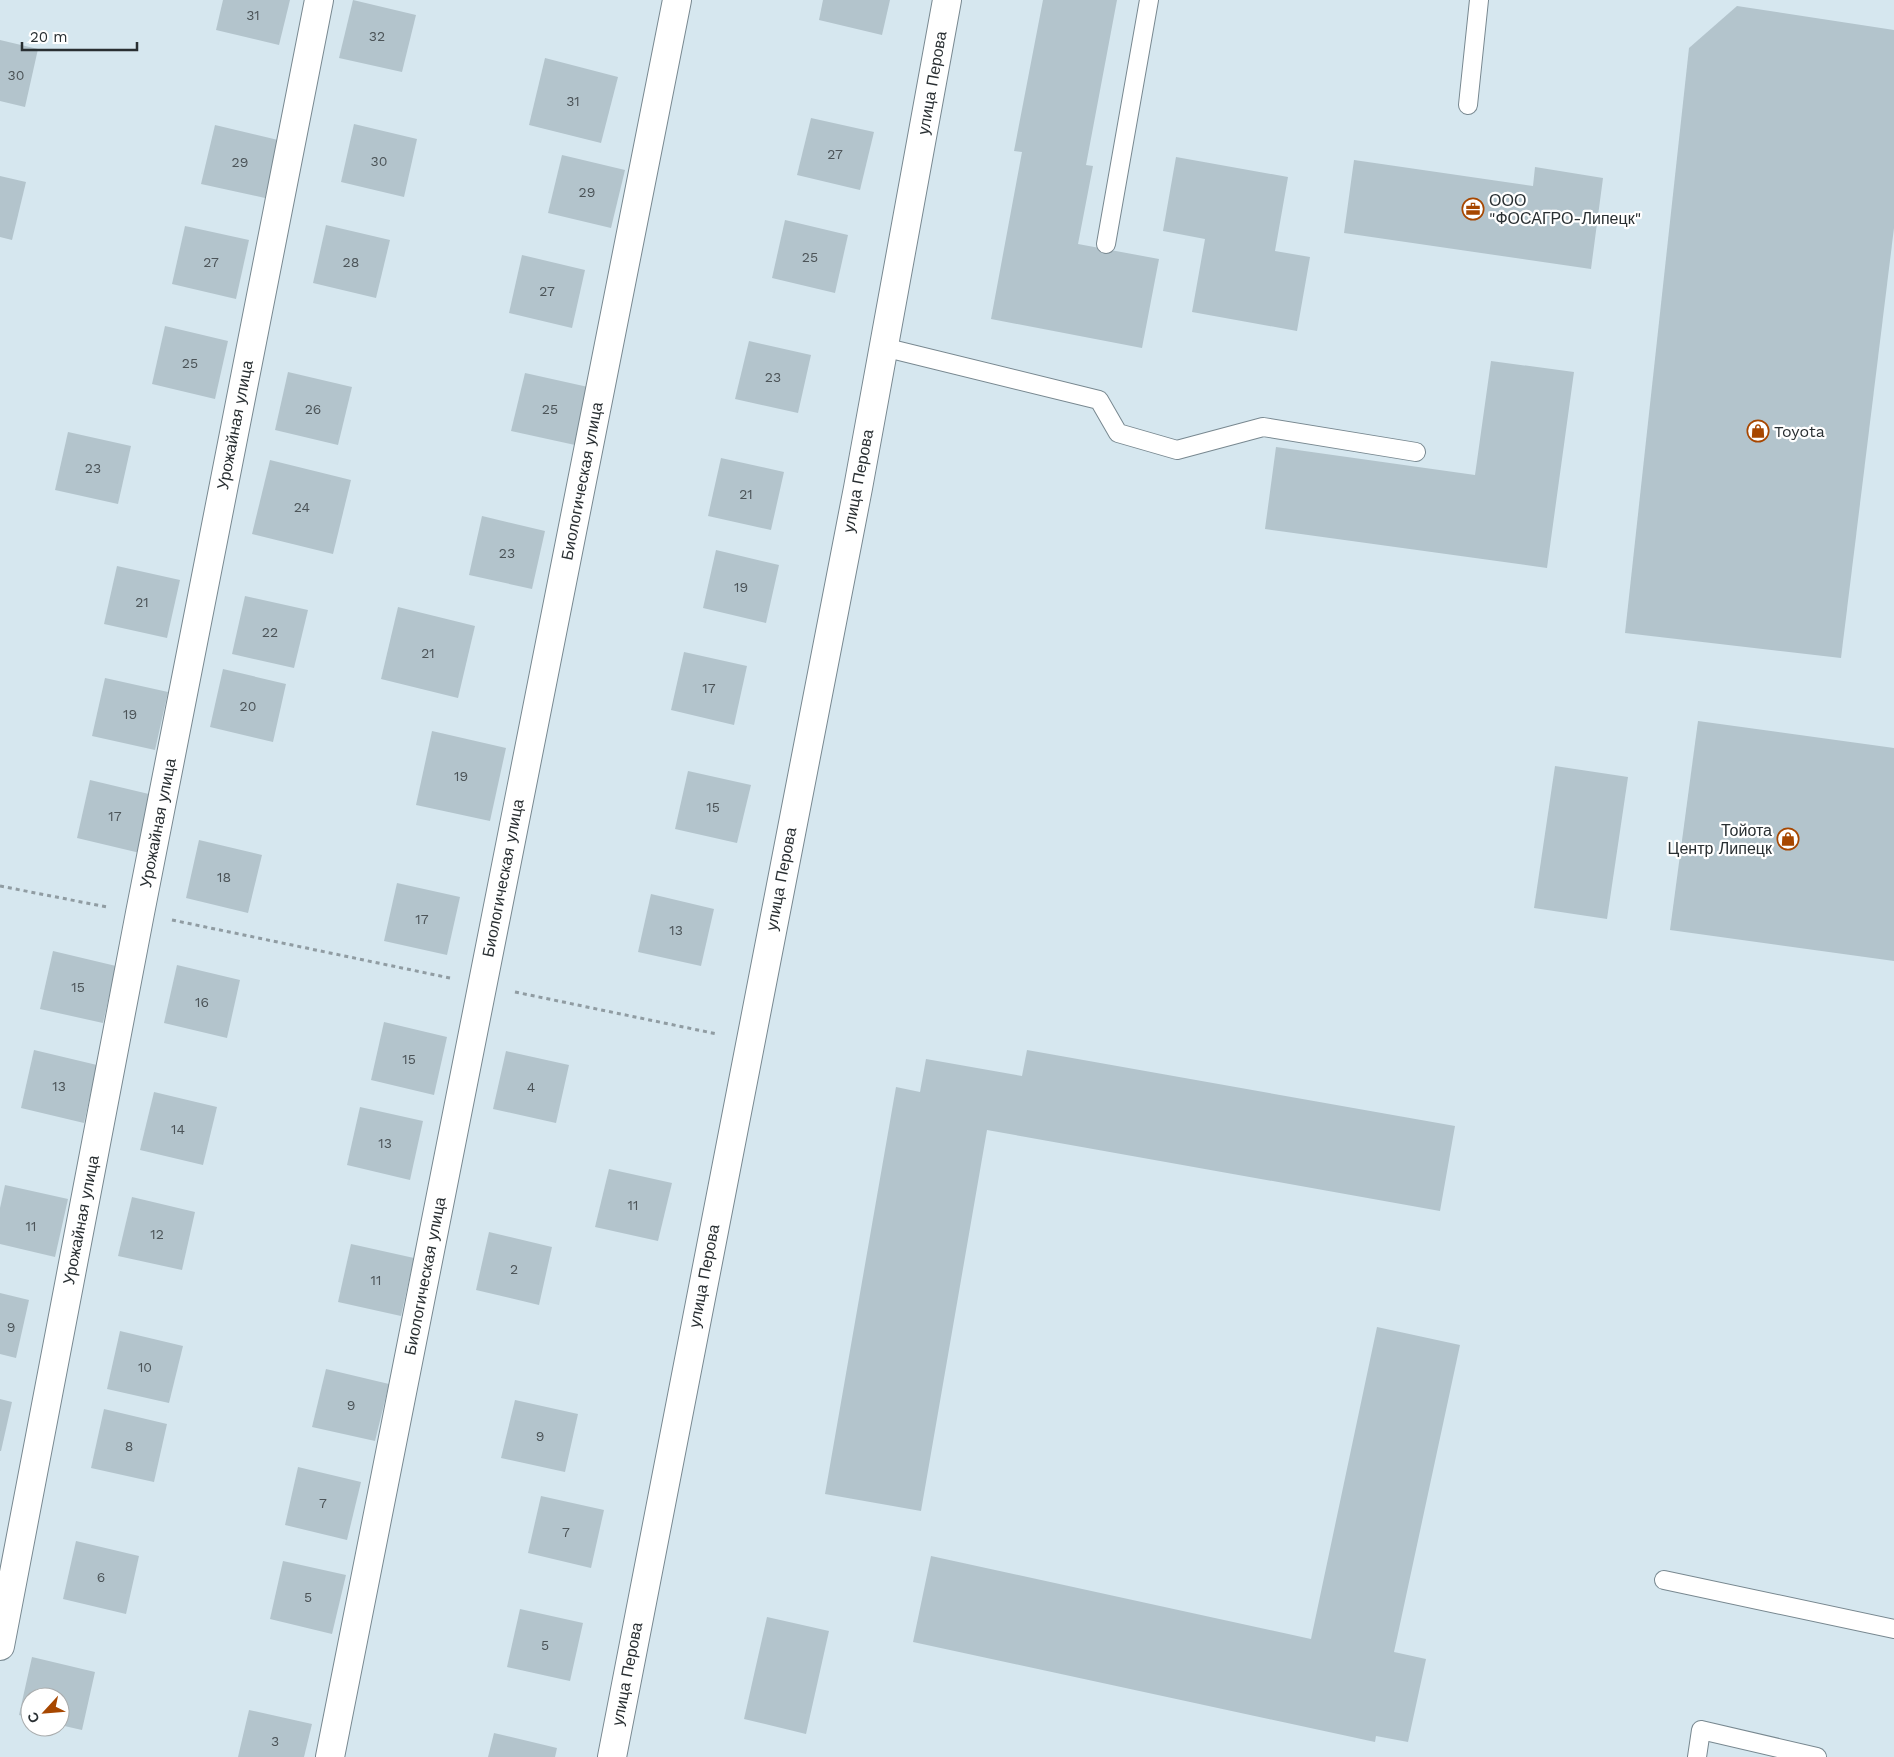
<svg xmlns="http://www.w3.org/2000/svg" width="1894" height="1757" font-family="'Work Sans',sans-serif">
<style>
.building{fill:#b3c4cc}
.lines{fill:none;stroke-linecap:round;stroke-linejoin:round}
.service-casing{stroke:#788890;stroke-width:20}
.minor-casing{stroke:#788890;stroke-width:30}
.path{stroke:#909ca2;stroke-width:3;stroke-dasharray:4 4;stroke-linecap:butt}
.service{stroke:#fff;stroke-width:18}
.minor{stroke:#fff;stroke-width:28}
.labels{text-anchor:middle;dominant-baseline:central;stroke-width:4.5;stroke-linejoin:round;paint-order:stroke}
.number-label{font-size:14px;fill:#4c5458}
.street-label{font-size:16px;fill:#292f32;stroke:#fff}
.poi-label{font-size:16px;fill:#292f32;stroke:#fff;text-anchor:start}
</style>
<rect width="100%" height="100%" fill="#d6e7ef"/>
<g class="building">
<path d="M223,0H290L279,45L216,30Z"/>
<path d="M353,0L416,15L402,72L339,58Z"/>
<path d="M823,0H890L882,35L819,20Z"/>
<path d="M1043,0H1117L1086,165L1093,166L1078,244L1159,259L1142,348L991,319L1022,152L1014,151Z"/>
<path d="M1737,6L1894,30V228L1841,658L1625,633L1689,48Z"/>
<path d="M0,40L38,49L25,107L0,101Z"/>
<path d="M545,58L618,77L601,143L529,125Z"/>
<path d="M811,118L874,132L860,190L797,175Z"/>
<path d="M354,124L417,139L404,197L341,182Z"/>
<path d="M215,125L278,140L265,198L201,184Z"/>
<path d="M562,155L625,170L611,228L548,213Z"/>
<path d="M1176,157L1288,177L1275,251L1310,257L1297,331L1192,312L1205,239L1163,231Z"/>
<path d="M1354,160L1533,186L1535,167L1603,178L1591,269L1344,233Z"/>
<path d="M0,176L26,182L12,240L0,237Z"/>
<path d="M785,220L848,235L835,293L772,278Z"/>
<path d="M326,225L390,240L376,298L313,283Z"/>
<path d="M185,226L249,240L236,299L172,284Z"/>
<path d="M522,255L585,270L572,328L509,313Z"/>
<path d="M165,326L228,341L215,399L152,384Z"/>
<path d="M749,341L811,355L798,413L735,399Z"/>
<path d="M1491,361L1574,372L1547,568L1265,529L1276,447L1475,475Z"/>
<path d="M288,372L352,387L338,445L275,430Z"/>
<path d="M525,373L588,387L575,445L511,431Z"/>
<path d="M68,432L131,446L118,504L55,490Z"/>
<path d="M721,458L784,472L771,530L708,516Z"/>
<path d="M270,460L351,480L333,554L252,534Z"/>
<path d="M482,516L545,531L532,589L469,575Z"/>
<path d="M716,550L779,565L766,623L703,608Z"/>
<path d="M117,566L180,580L167,638L104,624Z"/>
<path d="M245,596L308,610L294,668L232,654Z"/>
<path d="M398,607L475,626L458,698L381,679Z"/>
<path d="M684,652L747,666L734,725L671,710Z"/>
<path d="M223,669L286,684L273,742L210,727Z"/>
<path d="M105,678L168,692L155,750L92,736Z"/>
<path d="M1698,721L1894,748V961L1670,930Z"/>
<path d="M432,731L506,748L490,821L416,805Z"/>
<path d="M1555,766L1628,777L1607,919L1534,908Z"/>
<path d="M688,771L751,785L737,843L675,829Z"/>
<path d="M90,780L153,795L140,853L77,838Z"/>
<path d="M199,840L262,855L248,913L186,898Z"/>
<path d="M397,883L460,897L447,955L384,941Z"/>
<path d="M651,894L714,909L701,966L638,952Z"/>
<path d="M53,951L116,966L103,1023L40,1009Z"/>
<path d="M177,965L240,980L227,1038L164,1023Z"/>
<path d="M384,1022L447,1037L434,1095L371,1080Z"/>
<path d="M34,1050L97,1065L84,1123L21,1108Z"/>
<path d="M1027,1050L1455,1126L1440,1211L987,1130L921,1511L825,1494L896,1087L920,1092L926,1059L1022,1076Z"/>
<path d="M506,1051L569,1065L556,1123L493,1109Z"/>
<path d="M154,1092L217,1107L203,1165L140,1150Z"/>
<path d="M360,1107L423,1121L410,1180L347,1165Z"/>
<path d="M609,1169L672,1183L658,1241L595,1227Z"/>
<path d="M5,1185L68,1199L55,1257L0,1244V1208Z"/>
<path d="M132,1197L195,1212L182,1270L118,1256Z"/>
<path d="M489,1232L552,1247L539,1305L476,1290Z"/>
<path d="M351,1244L414,1258L401,1316L338,1302Z"/>
<path d="M0,1293L29,1300L16,1358L0,1354Z"/>
<path d="M1377,1327L1460,1345L1394,1652L1426,1659L1408,1742L1376,1736L1375,1742L913,1642L931,1556L1311,1639Z"/>
<path d="M120,1331L183,1346L169,1403L107,1389Z"/>
<path d="M326,1369L389,1384L375,1441L312,1427Z"/>
<path d="M0,1399L12,1402L1,1451H0Z"/>
<path d="M515,1400L578,1414L565,1472L501,1458Z"/>
<path d="M104,1409L167,1424L154,1482L91,1468Z"/>
<path d="M298,1467L361,1482L347,1540L285,1525Z"/>
<path d="M541,1496L604,1510L591,1568L528,1553Z"/>
<path d="M76,1541L139,1556L126,1614L63,1599Z"/>
<path d="M283,1561L346,1575L332,1634L270,1619Z"/>
<path d="M520,1609L583,1623L570,1681L507,1667Z"/>
<path d="M767,1617L829,1631L806,1734L744,1719Z"/>
<path d="M32,1657L95,1672L82,1730L60,1725V1697H30V1718L19,1715Z"/>
<path d="M249,1710L312,1724L304,1757H238Z"/>
<path d="M494,1733L557,1748L555,1757H488Z"/>
</g>
<g class="lines">
<g class="service-casing">
<g id="service">
<path d="M1468,105L1479,0"/>
<path d="M1106,244L1149,0"/>
<path d="M883,347L1099,400L1118,433L1177,450L1263,427L1416,452"/>
<path d="M1664,1580L1894,1629"/>
<path d="M1697,1757L1701,1730L1817,1757"/>
</g>
</g>
<g class="minor-casing">
<g id="minor">
<path d="M0,1646L140,913L319,0"/>
<path d="M330,1757L677,0"/>
<path d="M612,1757L858,488L947,0"/>
</g>
</g>
<g class="path">
<path d="M0,886L107,907"/>
<path d="M172,920L450,978"/>
<path d="M515,992L717,1034"/>
</g>
<use href="#service" class="service"/>
<use href="#minor" class="minor"/>
</g>
<defs>
<g id="office-ring" transform="scale(1.125)"><circle r="9.5" fill="#fff" stroke="#a74700" stroke-width="1.5"/><path d="M-6-3h4V-5.5h4V-3h4V5H-6ZM-1-4.5V-3h2v-1.5ZM-6 0V1H6V0Z" fill="#a74700"/></g>
<g id="shop-ring" transform="scale(1.125)"><circle r="9.5" fill="#fff" stroke="#a74700" stroke-width="1.5"/><path d="M-5-2.5h2.3a2.7 3.5 0 0 1 5.4 0H5L5.5 6h-11ZM-1.5-2.5h3a1.5 2.3 0 0 0-3 0Z" fill="#a74700"/></g>
</defs>
<g fill-rule="evenodd">
<use href="#office-ring" x="1473" y="209"/>
<use href="#shop-ring" x="1758" y="431"/>
<use href="#shop-ring" x="1788" y="839"/>
</g>
<g class="labels">
<g class="number-label">
<text x="253" y="15">31</text>
<text x="377" y="36">32</text>
<text x="16" y="75">30</text>
<text x="573" y="101">31</text>
<text x="835" y="154">27</text>
<text x="379" y="161">30</text>
<text x="240" y="162">29</text>
<text x="587" y="192">29</text>
<text x="810" y="257">25</text>
<text x="211" y="262">27</text>
<text x="351" y="262">28</text>
<text x="547" y="291">27</text>
<text x="190" y="363">25</text>
<text x="773" y="377">23</text>
<text x="313" y="409">26</text>
<text x="550" y="409">25</text>
<text x="93" y="468">23</text>
<text x="746" y="494">21</text>
<text x="302" y="507">24</text>
<text x="507" y="553">23</text>
<text x="741" y="587">19</text>
<text x="142" y="602">21</text>
<text x="270" y="632">22</text>
<text x="428" y="653">21</text>
<text x="709" y="688">17</text>
<text x="248" y="706">20</text>
<text x="130" y="714">19</text>
<text x="461" y="776">19</text>
<text x="713" y="807">15</text>
<text x="115" y="816">17</text>
<text x="224" y="877">18</text>
<text x="422" y="919">17</text>
<text x="676" y="930">13</text>
<text x="78" y="987">15</text>
<text x="202" y="1002">16</text>
<text x="409" y="1059">15</text>
<text x="59" y="1086">13</text>
<text x="531" y="1087">4</text>
<text x="178" y="1129">14</text>
<text x="385" y="1143">13</text>
<text x="633" y="1205">11</text>
<text x="31" y="1226">11</text>
<text x="157" y="1234">12</text>
<text x="514" y="1269">2</text>
<text x="376" y="1280">11</text>
<text x="11" y="1327">9</text>
<text x="145" y="1367">10</text>
<text x="351" y="1405">9</text>
<text x="540" y="1436">9</text>
<text x="129" y="1446">8</text>
<text x="323" y="1503">7</text>
<text x="566" y="1532">7</text>
<text x="101" y="1577">6</text>
<text x="308" y="1597">5</text>
<text x="545" y="1645">5</text>
<text x="275" y="1741">3</text>
</g>
<g class="street-label">
<text transform="translate(932 83) rotate(-80)">улица Перова</text>
<text transform="translate(235 425) rotate(-79)">Урожайная улица</text>
<text transform="translate(582 481) rotate(-79)">Биологическая улица</text>
<text transform="translate(858 481) rotate(-79)">улица Перова</text>
<text transform="translate(158 823) rotate(-79)">Урожайная улица</text>
<text transform="translate(503 878) rotate(-79)">Биологическая улица</text>
<text transform="translate(781 879) rotate(-79)">улица Перова</text>
<text transform="translate(81 1220) rotate(-79)">Урожайная улица</text>
<text transform="translate(425 1276) rotate(-79)">Биологическая улица</text>
<text transform="translate(704 1276) rotate(-79)">улица Перова</text>
<text transform="translate(627 1674) rotate(-79)">улица Перова</text>
</g>
<g class="poi-label">
<text x="1489" y="200">ООО<tspan x="1489" dy="18">"ФОСАГРО-Липецк"</tspan></text>
<text x="1774" y="431">Toyota</text>
<text x="1772" y="830" text-anchor="end">Тойота<tspan x="1772" dy="18">Центр Липецк</tspan></text>
</g>
</g>
<g transform="translate(45 1712) rotate(244)"><circle r="24" fill="#ffffff" stroke="#a9acad"/>
<path d="M0-4L9 19L0 12L-9 19Z" fill="#a74700"/>
<text y="-8" font-size="14" font-weight="bold" text-anchor="middle" fill="#292f32">С</text>
</g>
<path d="M22 42v8h115v-8" fill="none" stroke="#292f32" stroke-width="2.5"/>
<text x="30" y="42" font-size="15" fill="#292f32" stroke="#ffffff" stroke-width="4" paint-order="stroke">20 m</text>
</svg>
